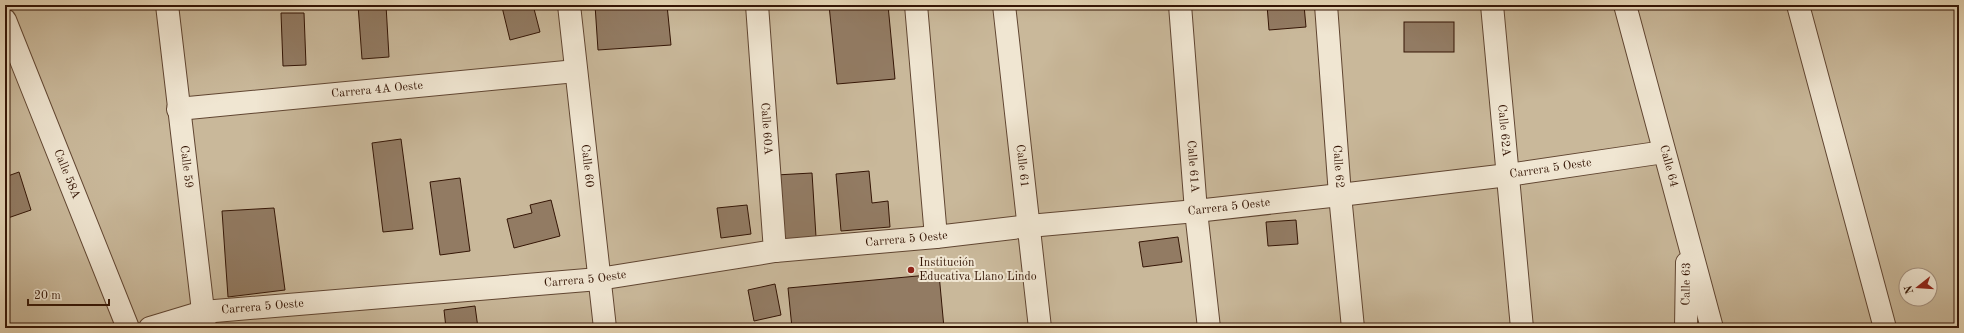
<svg xmlns="http://www.w3.org/2000/svg" width="1964" height="333" font-family="'Old Standard TT',serif">
<style>
.green{fill:#c9b89a;stroke:#7e6650;fill-rule:evenodd}
.building{fill:#927b63;stroke:#341505}
.lines{fill:none;stroke-linecap:round;stroke-linejoin:round}
.minor-casing{stroke:#614632;stroke-width:24}
.tertiary-casing{stroke:#614632;stroke-width:24}
.minor{stroke:#f0e6d2;stroke-width:22}
.tertiary{stroke:#f0e6d2;stroke-width:22}
.poi-dot{fill:#8f2418;stroke:#f0e6d2;stroke-width:1.5}
.labels{text-anchor:middle;dominant-baseline:central;stroke-width:4;stroke-linejoin:round;paint-order:stroke}
.street-label{font-size:12px;fill:#341505;stroke:#f0e6d2}
.poi-label{font-size:12px;fill:#341505;stroke:#f0e6d2;text-anchor:start}
</style>
<rect width="100%" height="100%" fill="#e8d9b9"/>
<filter id="stains"><feTurbulence type="fractalNoise" baseFrequency=".005" numOctaves="4"/><feColorMatrix values="0 0 0 0 .2 0 0 0 0 .09 0 0 0 0 .02 0 0 0 .5 -.17"/></filter>
<radialGradient id="worn" r=".72"><stop offset=".6" stop-color="#630" stop-opacity="0"/><stop offset="1" stop-color="#630" stop-opacity=".3"/></radialGradient>
<path class="green" d="M5,5H1959V328H5ZM1906,275H1930V299H1906Z"/>
<g class="building">
<path d="M358,5H386L389,57L362,59Z"/>
<path d="M509,5H533L540,32L510,40L502,7Z"/>
<path d="M595,5H667L671,45L598,50Z"/>
<path d="M829,5H888L895,79L837,84Z"/>
<path d="M1267,5H1304L1306,27L1269,30Z"/>
<path d="M281,13H304L306,65L283,66Z"/>
<rect x="1404" y="22" width="50" height="30"/>
<path d="M401,139L413,229L383,232L372,143Z"/>
<path d="M869,171L872,203L888,201L890,227L841,231L836,174Z"/>
<path d="M19,172L31,210L5,219V177Z"/>
<path d="M812,173L816,237L779,240L776,175Z"/>
<path d="M460,178L470,251L440,255L430,182Z"/>
<path d="M551,200L560,236L514,248L507,219L532,213L530,205Z"/>
<path d="M747,205L751,234L721,238L717,208Z"/>
<path d="M274,208L285,290L228,297L222,211Z"/>
<path d="M1296,220L1298,244L1268,246L1266,222Z"/>
<path d="M1178,237L1182,262L1143,267L1139,242Z"/>
<path d="M939,274L944,328H792L788,288Z"/>
<path d="M775,284L781,315L754,321L748,290Z"/>
<path d="M475,306L478,328H446L444,310Z"/>
</g>
<g class="lines">
<g class="minor-casing">
<g id="minor">
<path id="s1" d="M167,5L205,328"/>
<path id="s2" d="M757,5L775,251"/>
<path d="M916,5L936,237"/>
<path id="s3" d="M1004,5L1040,328"/>
<path id="s4" d="M1180,5L1196,211L1209,328"/>
<path id="s5" d="M1326,5L1340,195L1353,328"/>
<path id="s6" d="M1492,5L1522,328"/>
<path id="s7" d="M1625,5L1712,328"/>
<path d="M1798,5L1885,328"/>
<path id="s8" d="M5,20L128,328"/>
<path id="s9" d="M178,109L576,71"/>
<path id="s10" d="M150,328L203,312L599,279L775,251L936,237L1029,226L1196,211L1340,195L1508,175L1664,152"/>
<path id="s11" d="M1686,328L1687,263"/>
</g>
</g>
<g class="tertiary-casing">
<g id="tertiary">
<path id="s12" d="M569,5L605,328"/>
</g>
</g>
<use href="#minor" class="minor"/>
<use href="#tertiary" class="tertiary"/>
</g>
<circle class="poi-dot" cx="911" cy="270" r="4"/>
<g class="labels">
<g class="street-label">
<text stroke="none"><textPath href="#s9" startOffset="200">Carrera 4A Oeste</textPath></text>
<text stroke="none"><textPath href="#s2" startOffset="124">Calle 60A</textPath></text>
<text stroke="none"><textPath href="#s6" startOffset="126">Calle 62A</textPath></text>
<text stroke="none"><textPath href="#s12" startOffset="162">Calle 60</textPath></text>
<text stroke="none"><textPath href="#s3" startOffset="162">Calle 61</textPath></text>
<text stroke="none"><textPath href="#s1" startOffset="163">Calle 59</textPath></text>
<text stroke="none"><textPath href="#s4" startOffset="162">Calle 61A</textPath></text>
<text stroke="none"><textPath href="#s5" startOffset="162">Calle 62</textPath></text>
<text stroke="none"><textPath href="#s7" startOffset="167">Calle 64</textPath></text>
<text stroke="none"><textPath href="#s10" startOffset="1411">Carrera 5 Oeste</textPath></text>
<text stroke="none"><textPath href="#s8" startOffset="166">Calle 58A</textPath></text>
<text stroke="none"><textPath href="#s10" startOffset="1087">Carrera 5 Oeste</textPath></text>
<text stroke="none"><textPath href="#s10" startOffset="763">Carrera 5 Oeste</textPath></text>
<text stroke="none"><textPath href="#s10" startOffset="439">Carrera 5 Oeste</textPath></text>
<text stroke="none"><textPath href="#s11" startOffset="44">Calle 63</textPath></text>
<text stroke="none"><textPath href="#s10" startOffset="115">Carrera 5 Oeste</textPath></text>
</g>
<g class="poi-label">
<text x="919" y="263">Institución<tspan x="919" dy="14">Educativa Llano Lindo</tspan></text>
</g>
</g>
<rect width="1964" height="333" fill="none" stroke="#e8d9b9" stroke-width="20"/>
<rect x="6" y="6" width="1952" height="321" fill="none" stroke="#341505" stroke-width="2"/>
<rect x="10" y="10" width="1944" height="313" fill="none" stroke="#341505"/>
<g transform="translate(1918 287) rotate(253)"><circle r="19" fill="#f0e6d2" stroke="#a59280"/>
<path d="M0-3L7 15L0 10L-7 15Z" fill="#8f2418"/>
<text y="-6" font-size="11" font-weight="bold" text-anchor="middle" fill="#341505">N</text>
</g>
<path d="M28 299v6h81v-6" fill="none" stroke="#341505" stroke-width="2"/>
<text x="34" y="299" font-size="12" fill="#341505" stroke="#f0e6d2" stroke-width="3" paint-order="stroke">20 m</text>
<rect width="100%" height="100%" filter="url(#stains)"/>
<rect width="100%" height="100%" fill="url(#worn)"/>
</svg>
